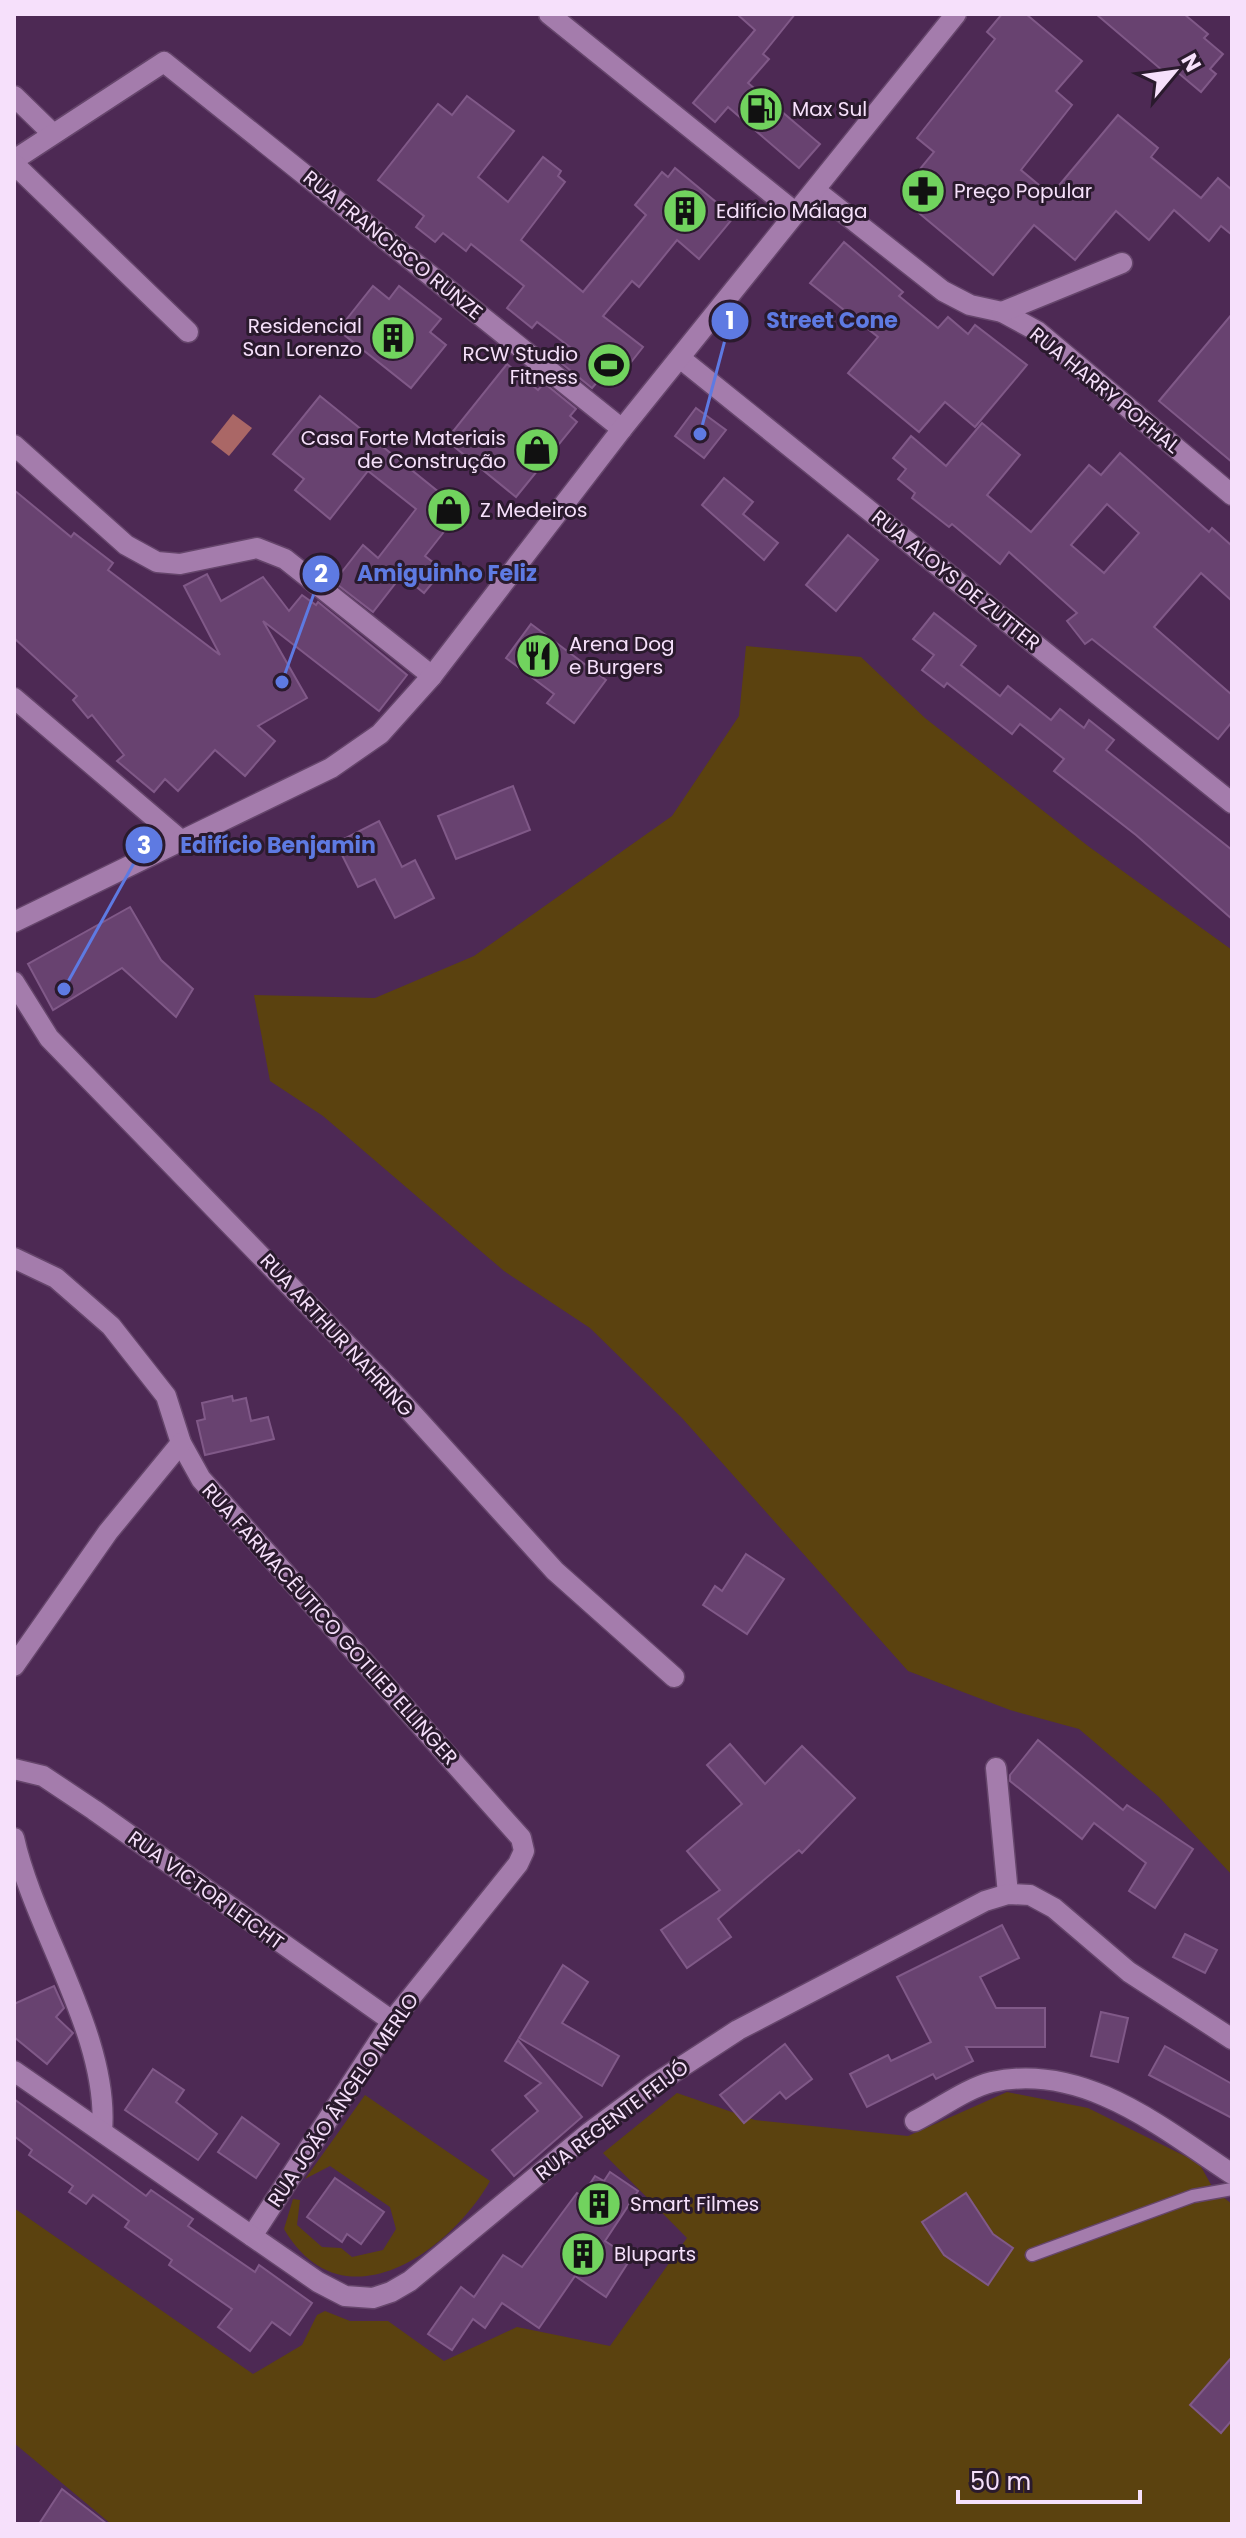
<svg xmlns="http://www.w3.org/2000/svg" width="1246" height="2538" font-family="Poppins,sans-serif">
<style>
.green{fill:#5b420f}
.water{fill:#aa6766}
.building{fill:#684270;stroke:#805988;stroke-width:2;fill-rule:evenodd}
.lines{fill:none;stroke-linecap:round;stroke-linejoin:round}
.lane-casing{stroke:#65456b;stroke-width:15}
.street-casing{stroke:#65456b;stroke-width:23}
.secondary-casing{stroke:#65456b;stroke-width:23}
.lane{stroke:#a47cac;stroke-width:12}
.street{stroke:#a47cac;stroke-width:20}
.secondary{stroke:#a47cac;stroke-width:20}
.labels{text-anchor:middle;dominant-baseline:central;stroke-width:6;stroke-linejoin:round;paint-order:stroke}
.poi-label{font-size:20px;fill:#f6e0fb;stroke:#2a1a2d;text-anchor:start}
.street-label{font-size:20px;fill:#f6e0fb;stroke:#2a1a2d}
.leader{fill:none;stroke:#5e7ae2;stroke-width:3}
.callout-dot{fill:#5e7ae2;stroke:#2a1a2d;stroke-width:3}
.mark-label{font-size:24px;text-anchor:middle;font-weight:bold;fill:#fff}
.callout-label{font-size:22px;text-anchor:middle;font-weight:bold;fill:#5e7ae2;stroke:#2a1a2d;stroke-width:6;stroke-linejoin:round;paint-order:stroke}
</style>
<rect width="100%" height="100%" fill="#4d2954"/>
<g class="green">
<path d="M746,646L861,657L925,718L1088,846L1232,950V1875L1159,1797L1079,1729L1010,1710L908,1671L682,1418L590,1328L504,1271L323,1116L270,1081L254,995L375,998L474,956L672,816L739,716Z"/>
<path d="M1007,2092L1088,2108L1199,2163L1214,2190L1232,2204V2524H111L14,2443V2208L253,2374L302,2345L317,2315L325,2311L350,2321H388L444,2361L517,2327L610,2346L687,2238L603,2153L677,2093L755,2120L908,2136Z"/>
<path d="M365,2095L490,2181C449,2253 342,2328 284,2229L293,2199L300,2200L297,2225L322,2247L341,2248L352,2257L383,2250L396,2229L390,2207L330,2166L305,2179Z"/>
</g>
<path class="water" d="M233,414L252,428L229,456L211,442Z"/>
<g class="building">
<path d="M737,14H795L763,54L769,59L748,83L820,144L799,168L728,107L715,122L693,103L755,30Z"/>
<path d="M1002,14H1026L1082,61L1056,91L1072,105L1021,170L1051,195L1118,115L1158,148L1151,157L1201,198L1218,178L1232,190V235L1221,226L1209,241L1174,210L1149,240L1116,211L1075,260L1034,225L993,275L907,203L906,186L934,152L917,138L995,39L987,32Z"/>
<path d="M1096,14H1184L1208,34L1204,38L1223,54L1210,69L1216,74L1201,92L1176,71L1170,77Z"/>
<path d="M467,96L514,131L478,177L508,202L543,157L561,171L558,176L565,182L521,240L583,292L646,215L635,205L662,172L668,177L675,168L734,217L699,259L677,240L639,287L632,281L603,316L643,347L620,376L598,381L592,388L560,362L571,348L537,322L532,328L507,308L524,286L471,244L466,251L443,233L435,242L416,227L424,216L378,180L438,104L452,115Z"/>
<path d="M844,242L903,292L899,296L938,328L948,317L968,334L975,325L1027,365L975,427L945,402L919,432L848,373L878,337L810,283Z"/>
<path d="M373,286L389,299L399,286L441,319L430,332L446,345L411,388L338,330Z"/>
<path d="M1232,314V462L1159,401Z"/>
<path d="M507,364L538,390L544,383L576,409L570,416L577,422L516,497L446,440Z"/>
<path d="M320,396L461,510L425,556L443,570L424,593L402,575L373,612L334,582L363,545L378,558L416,509L368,471L330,519L295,490L304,479L273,454Z"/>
<path d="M696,408L726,430L704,458L675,436Z"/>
<path d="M982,423L1020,455L987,495L1031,532L1089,465L1101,475L1120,453L1209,532L1212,528L1232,546V601L1201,573L1154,627L1232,695V722L1218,739L1092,639L1085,644L1067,621L1077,613L1009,552L1000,564L952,524L949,527L912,498L915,493L898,479L906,469L893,458L911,436L946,466ZM1107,504L1139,533L1104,573L1071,545Z"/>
<path d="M724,478L753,502L743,514L778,543L764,560L702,505Z"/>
<path d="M14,490L71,537L74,533L113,563L108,570L220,655L184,586L207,574L221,601L263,577L289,611L302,595L316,605L318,602L407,675L379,711L263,621L307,698L258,726L275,741L245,776L215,750L178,791L165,779L154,792L117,761L124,755L92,715L88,718L73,700L77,696L14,638Z"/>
<path d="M848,535L878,560L836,611L806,585Z"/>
<path d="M934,613L976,646L961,665L1000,696L1008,686L1051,720L1060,709L1084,728L1089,720L1114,740L1106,750L1232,850V919L1136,835L1054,771L1064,759L1020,724L1012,734L947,683L944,687L922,670L934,655L913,639Z"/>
<path d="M531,624L606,680L574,723L547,703L554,694L506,658Z"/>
<path d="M513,786L530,830L456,859L438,816Z"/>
<path d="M379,821L402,867L415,860L434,898L395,918L375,879L358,887L336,843Z"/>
<path d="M130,907L161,960L193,989L176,1017L122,968L53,1010L28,964Z"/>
<path d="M232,1396L233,1401L246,1398L251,1421L268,1417L274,1439L205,1455L197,1421L205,1419L202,1403Z"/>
<path d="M746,1554L784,1579L747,1634L703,1605L715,1586L722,1591Z"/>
<path d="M1038,1740L1123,1810L1127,1805L1193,1849L1155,1908L1129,1891L1146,1863L1094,1823L1082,1839L1010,1781V1775Z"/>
<path d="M730,1744L765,1784L802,1746L855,1798L802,1853L799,1850L718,1919L731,1937L687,1968L661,1930L720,1890L687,1851L742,1804L707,1765Z"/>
<path d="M1002,1925L1019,1958L980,1977L996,2008H1045V2047H966L973,2061L936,2079L933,2074L867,2107L850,2074L888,2055L891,2061L931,2042L897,1977Z"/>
<path d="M1185,1934L1217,1950L1205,1973L1173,1957Z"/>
<path d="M563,1965L588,1982L562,2023L619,2056L602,2086L519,2038Z"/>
<path d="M54,1986L64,2008L56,2017L73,2033L47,2064L14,2037V2004Z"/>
<path d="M1101,2012L1128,2018L1118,2062L1091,2056Z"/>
<path d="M518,2040L582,2117L514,2176L492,2150L538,2111L525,2096L541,2083L505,2061Z"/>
<path d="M785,2044L812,2079L786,2099L780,2092L744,2123L720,2095Z"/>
<path d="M1165,2046L1232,2084V2118L1149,2075Z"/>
<path d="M153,2069L184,2090L176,2102L217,2134L198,2160L125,2110Z"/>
<path d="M14,2099L146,2196L151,2190L193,2219L188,2226L255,2272L259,2265L312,2303L290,2335L272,2322L250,2351L218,2327L232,2309L169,2265L172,2260L125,2227L129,2221L93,2195L86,2204L69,2192L73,2186L29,2155L32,2150L14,2136Z"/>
<path d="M242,2117L279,2144L256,2178L218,2152Z"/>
<path d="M610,2172L638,2191L605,2241L631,2258L606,2297L575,2276L539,2328L502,2303L485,2328L473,2319L452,2350L428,2334L461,2287L474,2297L503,2255L522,2267L577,2193L582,2196L595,2176L604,2181Z"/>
<path d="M335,2178L384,2212L361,2244L347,2234L342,2242L307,2217Z"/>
<path d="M966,2193L993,2234L1013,2248L988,2285L944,2255L922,2222Z"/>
<path d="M1232,2357V2420L1221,2433L1190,2405Z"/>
<path d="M62,2489L107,2524H39Z"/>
</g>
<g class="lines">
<g class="lane-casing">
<path id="lane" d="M1032,2255L1193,2196L1232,2189"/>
</g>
<g class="street-casing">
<g id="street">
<path d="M549,14L796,213"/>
<path d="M14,96L52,133"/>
<path d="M14,160L164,62L622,429"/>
<path d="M14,164L188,332"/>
<path d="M815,190L943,291L970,305L1002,312L1037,331L1232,495"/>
<path d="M1002,312L1122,263"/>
<path d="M680,358L1232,803"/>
<path d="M14,445L126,545L157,562L180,564L257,548L285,559L432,676"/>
<path d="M14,698L183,842"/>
<path d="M14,982L49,1038L390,1389L555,1571L674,1677"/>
<path d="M14,1258L56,1278L111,1326L166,1396L181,1443L201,1479L521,1838L524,1851L518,1864L392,2021L252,2236"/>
<path d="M14,1666L108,1532L181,1443"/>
<path d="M996,1768L1008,1894"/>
<path d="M14,1769L43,1776L94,1810L392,2021"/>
<path d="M14,1838C34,1929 110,2037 102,2131"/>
<path d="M14,2071L318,2282L345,2296L373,2298L391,2292L410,2281L590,2132L652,2086L738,2030L985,1901L1008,1894L1030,1895L1054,1908L1129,1972L1232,2039"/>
<path d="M915,2121C939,2109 967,2088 992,2082C1083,2062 1161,2127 1232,2174"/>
</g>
</g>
<g class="secondary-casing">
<path id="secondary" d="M14,922L331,768L380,734L432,676L622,429L956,14"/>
</g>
<use href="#lane" class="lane"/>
<use href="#street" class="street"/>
<use href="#secondary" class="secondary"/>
</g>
<defs>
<g id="fuel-disc" transform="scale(2.3)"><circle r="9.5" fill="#71d35e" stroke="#2a1a2d"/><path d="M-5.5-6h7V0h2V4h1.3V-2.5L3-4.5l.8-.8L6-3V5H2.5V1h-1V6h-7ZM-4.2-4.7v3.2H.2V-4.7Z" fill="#111"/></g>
<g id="pharmacy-disc" transform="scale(2.3)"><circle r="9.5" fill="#71d35e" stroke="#2a1a2d"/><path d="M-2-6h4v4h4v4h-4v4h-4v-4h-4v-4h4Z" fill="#111"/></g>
<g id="building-disc" transform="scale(2.3)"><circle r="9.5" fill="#71d35e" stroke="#2a1a2d"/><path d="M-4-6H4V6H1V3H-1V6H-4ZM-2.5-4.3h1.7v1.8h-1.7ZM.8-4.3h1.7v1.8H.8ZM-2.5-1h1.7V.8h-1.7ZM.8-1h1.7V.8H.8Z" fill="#111"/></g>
<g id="stadium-disc" transform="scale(2.3)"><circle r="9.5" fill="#71d35e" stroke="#2a1a2d"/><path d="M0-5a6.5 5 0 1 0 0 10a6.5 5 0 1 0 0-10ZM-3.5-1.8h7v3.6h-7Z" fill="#111"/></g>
<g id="shop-disc" transform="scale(2.3)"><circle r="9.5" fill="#71d35e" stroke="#2a1a2d"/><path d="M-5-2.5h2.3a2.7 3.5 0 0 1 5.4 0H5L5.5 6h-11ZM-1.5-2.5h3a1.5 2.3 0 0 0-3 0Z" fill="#111"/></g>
<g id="restaurant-disc" transform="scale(2.3)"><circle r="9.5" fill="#71d35e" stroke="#2a1a2d"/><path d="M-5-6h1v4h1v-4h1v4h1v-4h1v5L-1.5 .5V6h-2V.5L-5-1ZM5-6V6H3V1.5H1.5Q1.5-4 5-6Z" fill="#111"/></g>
</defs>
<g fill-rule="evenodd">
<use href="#fuel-disc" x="761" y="109"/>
<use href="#pharmacy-disc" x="923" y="191"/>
<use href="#building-disc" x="685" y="211"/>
<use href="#building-disc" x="393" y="338"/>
<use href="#stadium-disc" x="609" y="365"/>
<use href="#shop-disc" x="537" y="450"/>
<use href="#shop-disc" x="449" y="510"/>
<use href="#restaurant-disc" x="538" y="656"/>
<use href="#building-disc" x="599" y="2204"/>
<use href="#building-disc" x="583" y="2254"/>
</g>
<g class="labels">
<g class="poi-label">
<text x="792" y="109">Max Sul</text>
<text x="954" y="191">Preço Popular</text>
<text x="716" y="211">Edifício Málaga</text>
<text x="362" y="326" text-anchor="end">Residencial<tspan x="362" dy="23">San Lorenzo</tspan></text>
<text x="578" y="354" text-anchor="end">RCW Studio<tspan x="578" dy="23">Fitness</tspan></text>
<text x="506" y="438" text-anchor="end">Casa Forte Materiais<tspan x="506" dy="23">de Construção</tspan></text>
<text x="480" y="510">Z Medeiros</text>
<text x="569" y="644">Arena Dog<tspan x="569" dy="23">e Burgers</tspan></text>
<text x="630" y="2204">Smart Filmes</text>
<text x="614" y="2254">Bluparts</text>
</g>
<g class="street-label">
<text transform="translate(393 245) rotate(39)">RUA FRANCISCO RUNZE</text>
<text transform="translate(1105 390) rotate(39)">RUA HARRY POFHAL</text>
<text transform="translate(956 580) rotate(39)">RUA ALOYS DE ZUTTER</text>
<text transform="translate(337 1335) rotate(47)">RUA ARTHUR NAHRING</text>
<text transform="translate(330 1624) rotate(48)">RUA FARMACÊUTICO GOTLIEB ELLINGER</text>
<text transform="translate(206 1890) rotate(36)">RUA VICTOR LEICHT</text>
<text transform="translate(343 2100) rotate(-56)">RUA JOÃO ÂNGELO MERLO</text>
<text transform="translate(612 2120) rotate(-37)">RUA REGENTE FEIJÓ</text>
</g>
</g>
<path class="leader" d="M700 434L730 321M282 682L321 574M64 989L144 845"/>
<g class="callout-dot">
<circle cx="700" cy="434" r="8"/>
<circle cx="282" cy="682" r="8"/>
<circle cx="64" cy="989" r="8"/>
<circle cx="730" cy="321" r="20"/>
<circle cx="321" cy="574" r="20"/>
<circle cx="144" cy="845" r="20"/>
</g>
<g class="mark-label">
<text x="730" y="329">1</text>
<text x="321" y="582">2</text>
<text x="144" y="854">3</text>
</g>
<g class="callout-label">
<text x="832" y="328">Street Cone</text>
<text x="447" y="581">Amiguinho Feliz</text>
<text x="278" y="853">Edifício Benjamin</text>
</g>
<rect width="1246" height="2538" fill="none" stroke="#f6e0fb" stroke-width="32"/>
<g transform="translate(1174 72) rotate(61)" stroke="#2a1a2d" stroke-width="6" paint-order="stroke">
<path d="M0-6L14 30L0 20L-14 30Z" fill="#f6e0fb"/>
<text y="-12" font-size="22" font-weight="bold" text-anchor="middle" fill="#f6e0fb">N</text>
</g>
<path d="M958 2490v12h182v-12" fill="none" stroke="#f6e0fb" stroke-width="4"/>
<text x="970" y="2490" font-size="24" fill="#f6e0fb" stroke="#2a1a2d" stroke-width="6" paint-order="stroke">50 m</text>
</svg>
